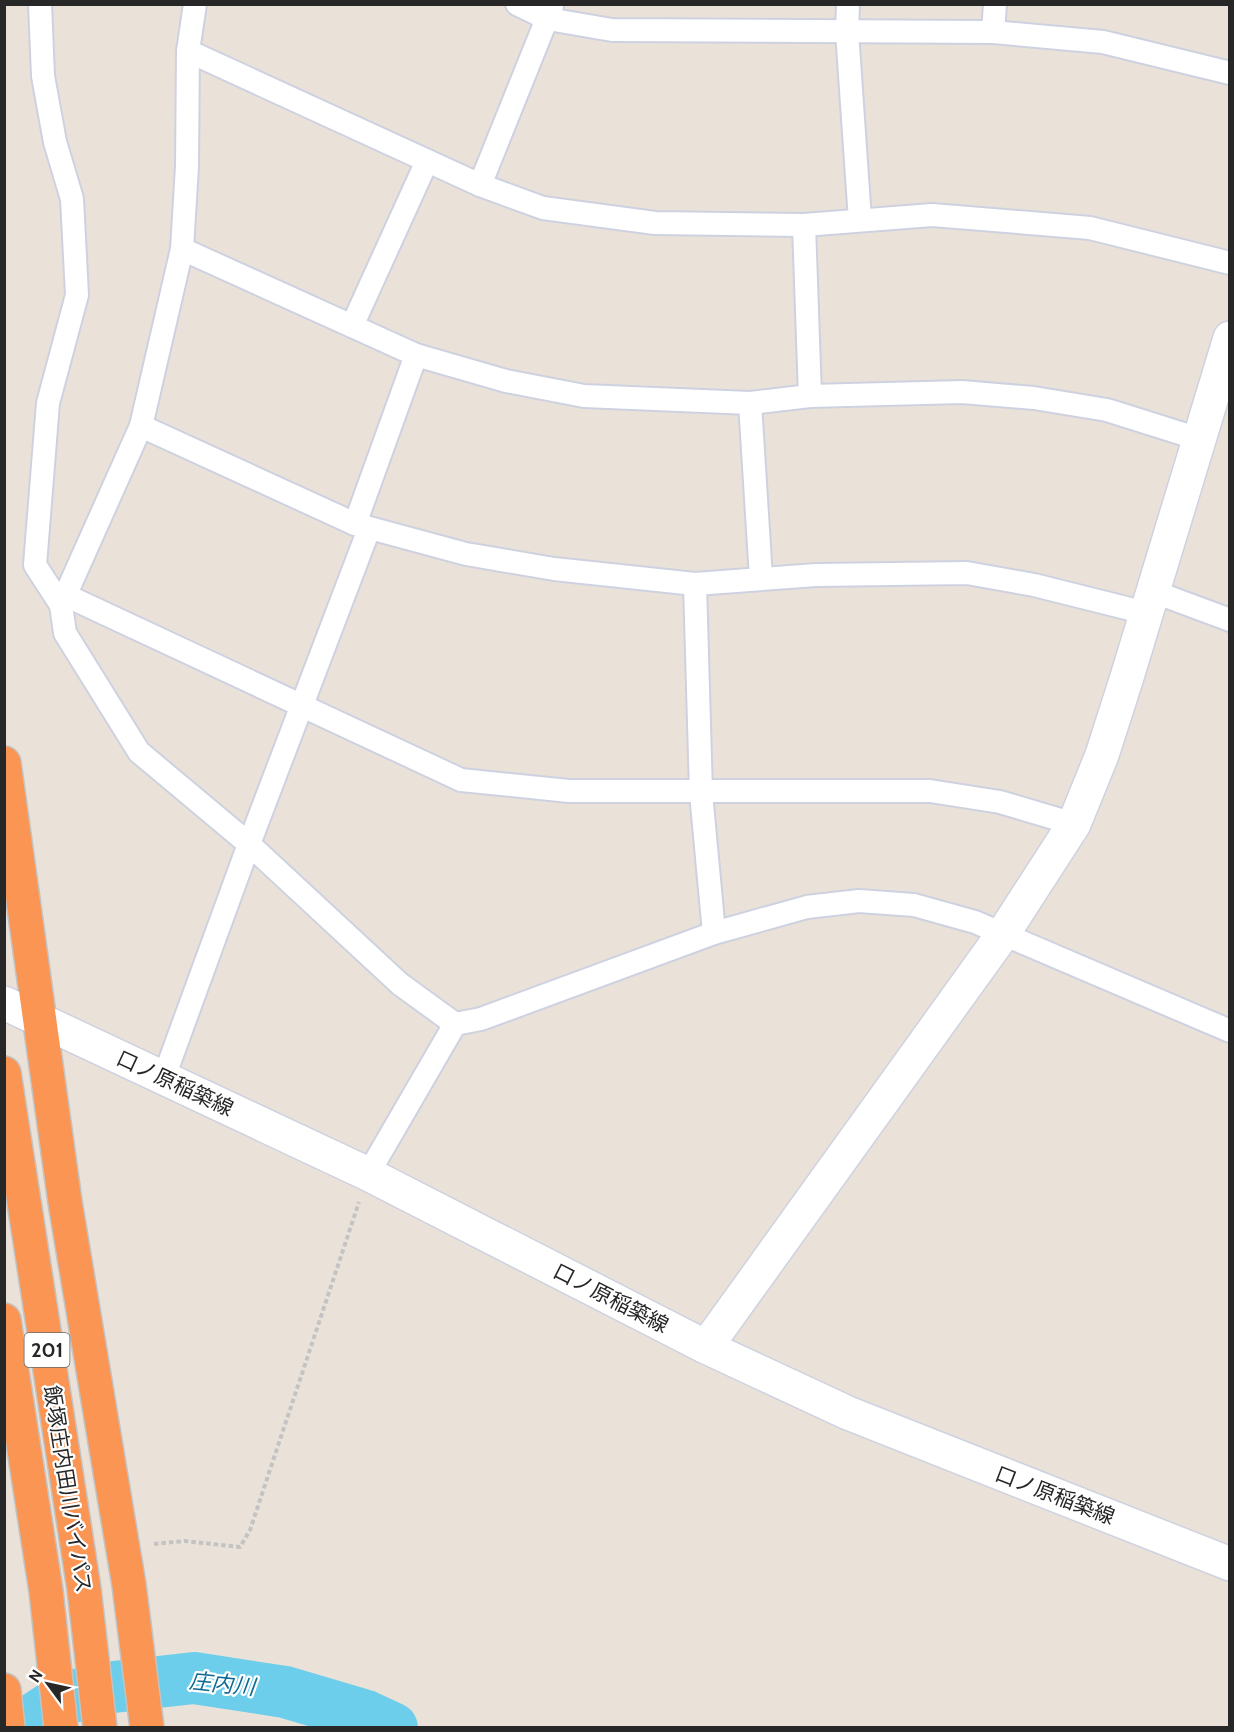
<svg xmlns="http://www.w3.org/2000/svg" width="1234" height="1732" font-family="Cabin,'Noto Sans JP',sans-serif">
<style>
.lines{fill:none;stroke-linecap:round;stroke-linejoin:round}
.river{stroke:#6cceeb;stroke-width:52}
.street-casing{stroke:#ced2e0;stroke-width:26}
.secondary-casing{stroke:#ced2e0;stroke-width:36}
.highway-casing{stroke:#c3c3c3;stroke-width:36}
.path{stroke:#c3c3c3;stroke-width:4;stroke-dasharray:4.5 3;stroke-linecap:butt}
.street{stroke:#fff;stroke-width:22}
.secondary{stroke:#fff;stroke-width:33}
.highway{stroke:#fa9553;stroke-width:33}
.labels{text-anchor:middle;dominant-baseline:central;stroke-width:4.5;stroke-linejoin:round;paint-order:stroke}
.shield{fill:#fff;stroke:#686868;stroke-width:1.5}
.shield-label{font-size:20px;font-weight:bold;fill:#272727}
.street-label{font-size:21px;fill:#272727;stroke:#fff}
.water-label{font-size:22px;font-style:italic;fill:#106b93;stroke:#fff}
</style>
<rect width="100%" height="100%" fill="#eae2d9"/>
<g class="lines">
<path class="river" d="M20,1728L63,1700L96,1689L194,1678L285,1692L366,1716L392,1728"/>
<g class="street-casing">
<g id="street">
<path d="M40,4L43,76L55,142L72,199L77,295L48,403L35,565L61,605L65,633L139,752L249,844L400,984L455,1024L481,1019L714,933L807,907L859,901L914,905L975,922L1230,1031"/>
<path d="M517,4L548,19L612,30L993,32L1103,42L1230,73"/>
<path d="M848,4L847,32L860,220"/>
<path d="M993,32L995,4"/>
<path d="M188,51L480,185L543,208L655,223L804,225L932,215L1090,228L1230,263"/>
<path d="M480,185L552,6"/>
<path d="M804,225L810,396"/>
<path d="M182,249L416,355L506,381L584,396L750,403L810,396L962,392L1034,398L1107,410L1199,439"/>
<path d="M352,326L427,161"/>
<path d="M750,403L761,578"/>
<path d="M141,426L355,524L466,554L554,569L695,584L816,575L967,573L1034,585L1146,613"/>
<path d="M355,524L416,355"/>
<path d="M695,584L701,793L714,933"/>
<path d="M1152,591L1230,620"/>
<path d="M65,595L461,780L569,791H930L1000,802L1074,824"/>
<path d="M61,605L141,426L182,249L187,166L188,51L195,4"/>
<path d="M164,1077L249,844L369,529"/>
<path d="M368,1174L455,1024"/>
</g>
</g>
<g class="secondary-casing">
<g id="secondary">
<path d="M4,1003L368,1174L706,1347L848,1413L1230,1564"/>
<path d="M706,1347L1003,934L1074,824L1102,755L1127,677L1230,338"/>
</g>
</g>
<g class="highway-casing">
<g id="highway">
<path d="M4,763L65,1202L129,1585L147,1728"/>
<path d="M4,1073L84,1589L100,1728"/>
<path d="M4,1320L46,1591L61,1728"/>
<path d="M4,1690L8,1728"/>
</g>
</g>
<path class="path" d="M154,1544L185,1541L240,1547L250,1530L359,1202"/>
<use href="#street" class="street"/>
<use href="#secondary" class="secondary"/>
<use href="#highway" class="highway"/>
</g>
<g class="labels">
<rect class="shield" x="24.5" y="1333" width="45" height="34" rx="4.5"/>
<g class="shield-label">
<text x="47" y="1350">201</text>
</g>
<g class="street-label">
<text transform="translate(175 1083) rotate(25)">口ノ原稲築線</text>
<text transform="translate(611 1298) rotate(27)">口ノ原稲築線</text>
<text transform="translate(68 1489) rotate(81)">飯塚庄内田川バイパス</text>
<text transform="translate(1055 1495) rotate(21)">口ノ原稲築線</text>
</g>
<g class="water-label">
<text transform="translate(222 1684) rotate(6)">庄内川</text>
</g>
</g>
<rect width="1234" height="1732" fill="none" stroke="#272727" stroke-width="12"/>
<g transform="translate(48 1684) rotate(303)" stroke="#ffffff" stroke-width="4.5" paint-order="stroke">
<path d="M0-4.5L10 22L0 15L-10 22Z" fill="#272727"/>
<text y="-9" font-size="16" font-weight="bold" text-anchor="middle" fill="#272727">N</text>
</g>
</svg>
